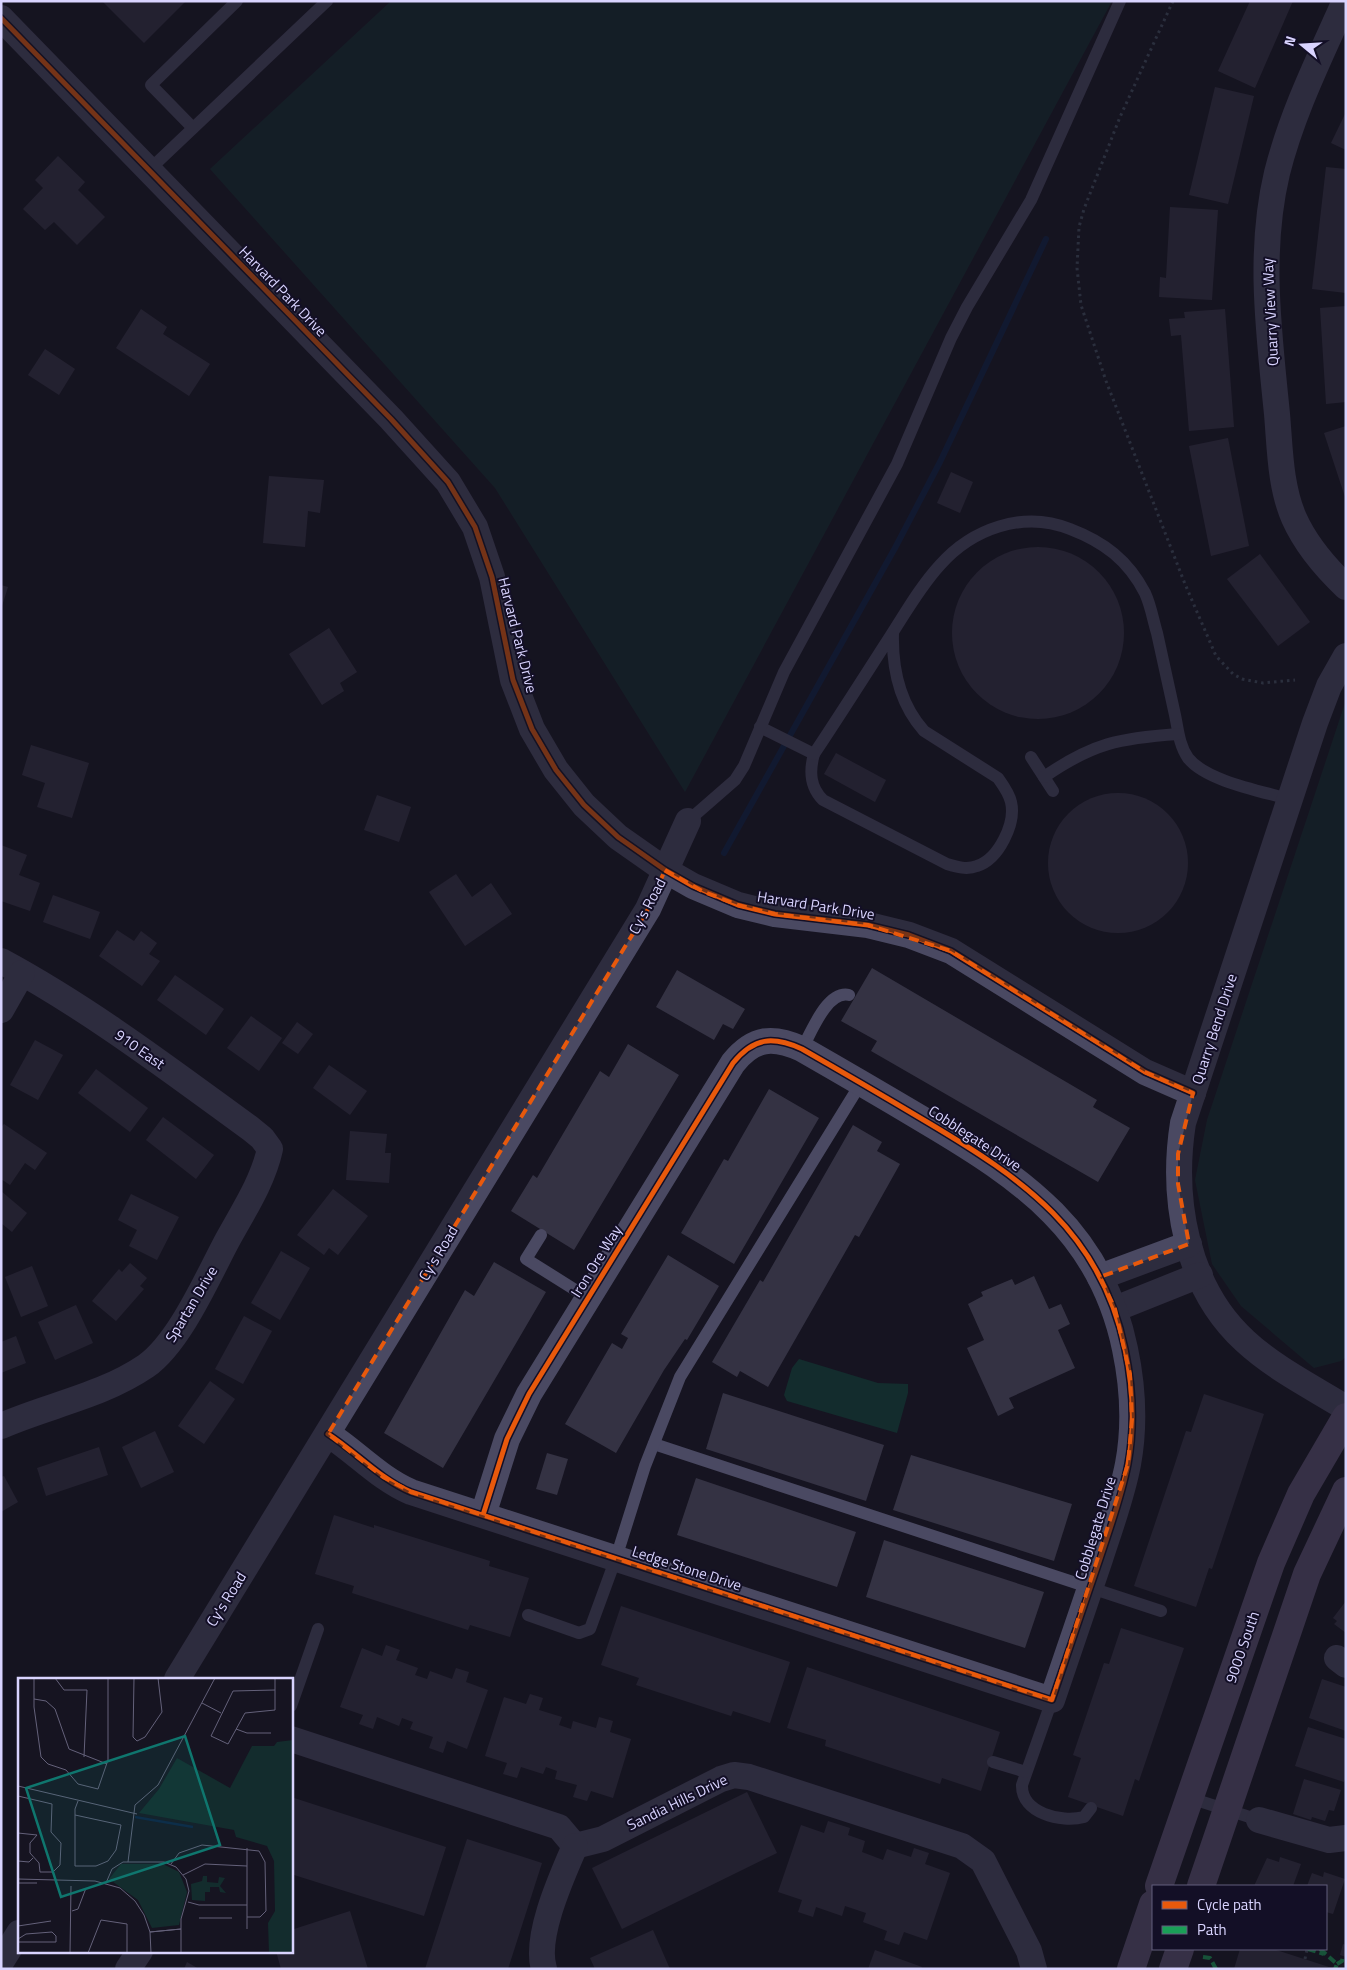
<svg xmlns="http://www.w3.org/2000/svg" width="1347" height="1970" font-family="'Titillium Web',sans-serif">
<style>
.green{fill:#132c2d}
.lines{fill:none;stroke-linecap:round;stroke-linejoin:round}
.stream{stroke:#0d2144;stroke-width:6}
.building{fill:#343243}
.path{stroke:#44505f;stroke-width:3;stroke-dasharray:2.5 4;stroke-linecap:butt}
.lane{stroke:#4a4962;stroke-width:12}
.street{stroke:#4a4962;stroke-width:26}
.primary{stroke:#5e5373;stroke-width:28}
.quiet{stroke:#1a9f57;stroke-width:4;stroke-dasharray:8 4;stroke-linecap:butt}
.cycleway-casing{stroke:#130f26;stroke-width:8}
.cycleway{stroke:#e8590c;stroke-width:5}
.marked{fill:none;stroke:#e8590c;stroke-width:4;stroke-dasharray:10 6;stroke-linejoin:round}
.labels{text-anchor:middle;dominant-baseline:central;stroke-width:4;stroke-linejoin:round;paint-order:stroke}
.street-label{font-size:15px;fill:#d9d4ff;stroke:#130f26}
.inset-river{fill:none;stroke:#0d2144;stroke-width:2.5}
.inset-road{fill:none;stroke:#64617a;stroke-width:1}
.view{fill:#0f766e;fill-opacity:0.15;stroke:#0f766e;stroke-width:2.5}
.inset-edge{fill:none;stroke:#d9d4ff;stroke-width:2.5}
</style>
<rect width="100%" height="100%" fill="#161421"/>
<g class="green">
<path d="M391,1H1112L685,792L495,488L210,169Z"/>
<path d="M1346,700V1357L1341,1361L1314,1368L1241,1306L1212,1264L1195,1180L1207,1120Z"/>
<path d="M799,1359L878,1383L908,1384V1393L897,1433L787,1401L784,1395L792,1368Z"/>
</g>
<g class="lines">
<path class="stream" d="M724,853L895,548L940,462L1046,239"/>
</g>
<g class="building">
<path d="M102,1H186L144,43Z"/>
<path d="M1250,1H1293L1255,88L1218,71Z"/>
<path d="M1215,87L1254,96L1228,204L1189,195Z"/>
<path d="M1346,112V150L1331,143Z"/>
<path d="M58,156L85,182L78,190L105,217L77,245L54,222L45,230L23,209L43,188L35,180Z"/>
<path d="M1326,167L1346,169V293L1312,289Z"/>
<path d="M1170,207L1218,210L1212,300L1159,297L1160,277L1166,278Z"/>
<path d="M1346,306V402L1326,404L1320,308Z"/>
<path d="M141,309L167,327L163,334L210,364L189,396L116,348Z"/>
<path d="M1225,309L1234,427L1189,431L1181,335L1171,336L1169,319L1185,318L1184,312Z"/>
<path d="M45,349L75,369L59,395L28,375Z"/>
<path d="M1346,426V497H1345L1324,433Z"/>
<path d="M1228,438L1249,546L1211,556L1189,446Z"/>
<path d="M951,472L973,482L960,513L937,503Z"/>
<path d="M269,476L324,480L320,513L308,511L305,547L263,543Z"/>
<circle cx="1038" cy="633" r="86"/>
<path d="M1260,554L1310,622L1278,646L1227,579Z"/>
<path d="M1,585L8,587L2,606H1Z"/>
<path d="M329,628L357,672L340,683L344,691L322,705L289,654Z"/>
<path d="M31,745L89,763L72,818L37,807L45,783L22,775Z"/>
<path d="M836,753L886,780L875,802L824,774Z"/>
<circle cx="1118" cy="863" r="70"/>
<path d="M377,795L411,807L399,842L364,830Z"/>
<path d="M1,845L27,855L19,875L40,883L30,911L1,901Z"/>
<path d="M456,874L472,897L491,883L512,914L465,946L429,892Z"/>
<path d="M53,895L100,912L90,939L43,922Z"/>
<path d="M117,930L134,941L141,931L157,943L149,954L160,961L142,986L99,956Z"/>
<path d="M872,968L1097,1100L1093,1107L1130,1128L1098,1182L871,1051L877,1041L841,1021Z"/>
<path d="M677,970L745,1009L733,1029L723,1024L714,1040L656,1007Z"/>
<path d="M175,975L224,1009L206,1035L157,1000Z"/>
<path d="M251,1016L282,1038L259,1071L227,1048Z"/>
<path d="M297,1022L313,1034L298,1054L282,1043Z"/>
<path d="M35,1040L63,1055L38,1100L10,1085Z"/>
<path d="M628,1044L679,1075L574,1250L511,1211L533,1175L537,1178L600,1071L609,1077Z"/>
<path d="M329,1065L367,1091L350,1115L313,1088Z"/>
<path d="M96,1069L148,1108L130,1132L78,1093Z"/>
<path d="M769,1089L819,1118L734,1264L681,1233L724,1159L728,1161Z"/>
<path d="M163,1117L214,1155L196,1179L146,1140Z"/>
<path d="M4,1124L47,1153L35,1170L25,1163L10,1185L1,1179V1127Z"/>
<path d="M853,1125L882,1142L877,1151L900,1164L859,1237L855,1235L768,1387L740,1371L737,1377L712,1362L760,1280L763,1282Z"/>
<path d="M350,1131L387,1134L385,1153H391L389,1183L346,1180Z"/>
<path d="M333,1189L368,1216L338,1255L329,1248L324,1255L297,1235Z"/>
<path d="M1,1191L27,1213L12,1232L1,1223Z"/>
<path d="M131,1194L179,1217L157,1260L129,1246L137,1230L118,1220Z"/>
<path d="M281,1251L310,1268L280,1320L251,1303Z"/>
<path d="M668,1255L719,1286L687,1340L685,1339L664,1370L616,1453L565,1424L612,1343L622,1349L628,1338L621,1334Z"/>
<path d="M494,1262L546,1292L443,1468L384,1433L465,1290L474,1296Z"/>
<path d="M130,1263L147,1278L140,1286L144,1289L116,1321L92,1301L119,1269L122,1272Z"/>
<path d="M32,1266L48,1306L21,1317L5,1277Z"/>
<path d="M1034,1276L1049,1309L1061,1304L1070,1324L1058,1330L1075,1368L1009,1398L1014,1408L998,1416L967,1348L984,1340L968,1304L983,1296L981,1292L1012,1279L1015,1285Z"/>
<path d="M76,1305L93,1343L55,1360L38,1322Z"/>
<path d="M244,1316L272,1331L243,1384L215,1369Z"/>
<path d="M16,1336L26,1363L1,1373V1342Z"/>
<path d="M210,1381L235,1399L204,1444L178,1426Z"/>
<path d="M723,1393L884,1445L866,1501L706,1449Z"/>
<path d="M1204,1394L1264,1414L1212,1569L1209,1568L1196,1607L1134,1586L1186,1431L1191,1432Z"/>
<path d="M155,1431L174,1472L141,1488L122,1447Z"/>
<path d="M99,1447L108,1475L46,1496L37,1468Z"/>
<path d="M547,1453L568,1459L557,1495L536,1489Z"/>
<path d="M911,1455L1072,1504L1054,1561L893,1510Z"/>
<path d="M4,1476L18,1502L1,1512V1477Z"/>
<path d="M696,1478L856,1532L837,1587L677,1535Z"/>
<path d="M334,1515L374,1528V1525L490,1561L489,1566L529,1578L510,1637L470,1625L468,1630L352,1593L354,1586L315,1574Z"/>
<path d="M884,1540L1044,1592L1025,1648L866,1597Z"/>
<path d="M1346,1601V1633L1334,1624L1337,1621L1333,1618Z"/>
<path d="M621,1606L790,1662L770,1723L733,1711L731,1716L636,1685L639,1678L601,1665Z"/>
<path d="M1121,1628L1184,1648L1139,1781L1135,1779L1123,1816L1068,1797L1081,1758L1073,1755L1104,1663L1109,1664Z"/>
<path d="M386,1645L400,1650L396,1660L418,1668L415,1675L427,1679L430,1671L452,1679L456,1668L469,1672L466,1682L488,1690L467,1749L447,1741L443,1753L429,1748L433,1737L410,1729L413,1722L402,1718L399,1726L377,1717L373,1729L359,1724L363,1715L340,1707L362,1648L382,1656Z"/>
<path d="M807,1667L1000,1732L981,1791L942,1778L940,1784L825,1746L826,1740L787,1728Z"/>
<path d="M1322,1679L1346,1687V1731L1309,1718Z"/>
<path d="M530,1694L543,1698L539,1710L562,1717L559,1725L571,1729L573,1721L596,1728L599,1717L613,1721L610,1732L631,1739L613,1798L591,1791L587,1801L573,1797L577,1785L555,1779L557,1771L546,1767L543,1774L521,1767L517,1778L503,1774L507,1763L485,1756L504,1697L526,1704Z"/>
<path d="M1308,1727L1346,1739V1776L1344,1782L1295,1766Z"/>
<path d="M1304,1779L1341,1790L1334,1811L1329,1810L1325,1821L1312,1817L1311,1820L1293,1814Z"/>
<path d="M747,1792L777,1853L622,1929L592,1868Z"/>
<path d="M291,1797L446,1847L424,1916L291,1874Z"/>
<path d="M828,1821L850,1828L848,1835L865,1841L862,1852L883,1860L887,1849L911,1857L914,1848L929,1853L925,1864L950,1873L927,1940L904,1932L899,1945L884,1940L887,1931L863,1922L866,1913L845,1906L842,1916L816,1907L813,1917L798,1912L802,1900L778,1892L801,1825L824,1833Z"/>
<path d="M467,1839L542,1863L508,1969H425Z"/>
<path d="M1280,1857L1301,1864L1293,1886H1254L1267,1858L1279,1862Z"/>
<path d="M1324,1872L1345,1879L1333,1914L1326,1912V1886H1307L1312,1873L1323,1877Z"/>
<path d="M350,1911L368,1969H281L276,1951H291V1930Z"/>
<path d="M653,1930L670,1969H595L590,1958Z"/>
<path d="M1343,1944L1346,1945V1957L1340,1955Z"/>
<path d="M1240,1949H1273L1329,1967L1234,1969Z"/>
<path d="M875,1950L922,1967L921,1969H868Z"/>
<path d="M187,1962L199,1969H184Z"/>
</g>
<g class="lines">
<g class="path">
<path d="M1173,1L1120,117L1084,209L1079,227L1077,268L1081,305L1106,381L1185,584L1216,656L1233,674L1242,679L1263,683L1295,680"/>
<path d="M1305,1959L1307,1949"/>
</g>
<g class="lane">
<path d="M193,128L151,85L237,1"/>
<path d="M149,170L327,1"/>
<path d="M893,633C892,669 899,703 924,731L998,778C1003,785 1009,793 1011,802C1016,823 999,859 977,866C967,870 957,867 947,864L823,800C810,787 809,772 814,754C838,718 861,682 884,646C902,619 918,589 940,565C972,529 1023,510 1070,529C1104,542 1128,560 1145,593C1151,606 1153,620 1157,633C1163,660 1169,688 1175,715C1178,729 1179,745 1188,758C1206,781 1261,791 1289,799"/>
<path d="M760,727L814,754"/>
<path d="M1031,757L1053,791"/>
<path d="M1044,777C1093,743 1120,738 1178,734"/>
<path d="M688,821L735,780L744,766L784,672L897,464L951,338L967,307L1031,200L1120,1"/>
<path d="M802,1049C811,1033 827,990 849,995"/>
<path d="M541,1235L526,1259L588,1298"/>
<path d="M654,1444L1161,1611"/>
<path d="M528,1615L579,1633L590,1629L616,1558L645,1466L680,1377L861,1083"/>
<path d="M1052,1700L1022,1785C1021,1813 1061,1823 1084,1817L1091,1808"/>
<path d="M291,1706L318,1629"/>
<path d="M993,1762L1026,1772"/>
<path d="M1190,1798L1259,1820"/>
</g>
<g class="street">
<path d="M1345,1C1320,57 1292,113 1277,173C1258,253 1269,333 1277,414C1280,448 1280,486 1294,518C1306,545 1325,567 1346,587"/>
<path d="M1,18L391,419L448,482L475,527L492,577L513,680L532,729L556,770L584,805L618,837L665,870L693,886L738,905L775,914L868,925L909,935L951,951L1145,1072L1193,1093"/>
<path d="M1346,656L1329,686L1315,723L1183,1123C1171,1199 1186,1287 1245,1341C1274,1368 1312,1387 1346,1408"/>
<path d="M1,961C90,1009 170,1070 251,1129L262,1138L270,1149C263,1181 244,1210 228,1239C208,1276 180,1342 146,1366C102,1396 49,1405 1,1426"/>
<path d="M1,1010L22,973"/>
<path d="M1100,1277L1189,1244"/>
<path d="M1115,1309L1200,1275"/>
<path d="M328,1434C356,1452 380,1479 411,1492L1052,1700C1068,1653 1084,1606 1100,1559C1110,1528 1122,1496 1128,1464C1135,1426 1133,1387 1125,1349C1101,1232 1023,1179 927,1122C885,1097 844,1073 802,1049C773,1036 754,1037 733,1063L529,1394L507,1439L483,1515"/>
<path d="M1337,1658L1346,1665"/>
<path d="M177,1679L648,909L688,821"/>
<path d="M291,1739L559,1827L575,1846L603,1839L721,1779L734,1775L749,1777L962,1846L983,1861L1029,1951L1034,1969"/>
<path d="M1259,1820L1329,1840L1346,1838"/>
<path d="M1,1962L19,1933"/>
<path d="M128,1969L140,1951"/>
<path d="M544,1969C534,1937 562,1876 575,1846"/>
</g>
<g class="primary">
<path d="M1159,1886L1271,1563L1301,1494L1346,1417"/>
<path d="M1201,1886L1307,1574L1346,1491"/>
<path d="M1131,1969L1153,1904"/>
<path d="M1173,1969L1180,1949"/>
</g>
<g class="quiet">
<path d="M1308,1949L1324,1954"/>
<path d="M1320,1949L1337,1964L1335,1969"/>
<path d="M1203,1957L1210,1958L1216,1969"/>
<path d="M1337,1964L1342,1961L1343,1956"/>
</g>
<g class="cycleway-casing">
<g id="cycleway">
<path d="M1,18L391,419L448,482L475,527L492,577L513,680L532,729L556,770L584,805L618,837L665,870L693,886L738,905L775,914L868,925L909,935L951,951L1145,1072L1193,1093"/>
<path d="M328,1434C356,1452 380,1479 411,1492L1052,1700C1068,1653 1084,1606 1100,1559C1110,1528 1122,1496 1128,1464C1135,1426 1133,1387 1125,1349C1101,1232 1023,1179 927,1122C885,1097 844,1073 802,1049C773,1036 754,1037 733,1063L529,1394L507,1439L483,1515"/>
</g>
</g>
<use href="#cycleway" class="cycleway"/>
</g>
<path d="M0 0H1347V1970H0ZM665,870L704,892L738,905L775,914L868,925L951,951L1145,1072L1193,1093L1178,1154V1184L1189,1244L1100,1277L1115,1309L1130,1374L1132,1419L1128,1464L1052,1700L411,1492L383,1477L328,1434L648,909Z" fill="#161421" fill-opacity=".55" fill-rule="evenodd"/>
<path class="marked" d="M665,870L704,892L738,905L775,914L868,925L951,951L1145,1072L1193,1093L1178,1154V1184L1189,1244L1100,1277L1115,1309L1130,1374L1132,1419L1128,1464L1052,1700L411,1492L383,1477L328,1434L648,909Z"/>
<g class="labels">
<g class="street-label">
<text transform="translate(283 291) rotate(46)">Harvard Park Drive</text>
<text transform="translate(1270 312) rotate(-93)">Quarry View Way</text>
<text transform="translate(518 635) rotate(76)">Harvard Park Drive</text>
<text transform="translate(816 905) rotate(9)">Harvard Park Drive</text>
<text transform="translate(647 906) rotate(-62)">Cy's Road</text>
<text transform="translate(1214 1029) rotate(-72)">Quarry Bend Drive</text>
<text transform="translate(140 1049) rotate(35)">910 East</text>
<text transform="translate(975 1138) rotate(33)">Cobblegate Drive</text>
<text transform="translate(438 1253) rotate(-59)">Cy's Road</text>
<text transform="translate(596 1261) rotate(-58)">Iron Ore Way</text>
<text transform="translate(191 1304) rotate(-59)">Spartan Drive</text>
<text transform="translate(1095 1528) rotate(-73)">Cobblegate Drive</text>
<text transform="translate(687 1568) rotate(18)">Ledge Stone Drive</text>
<text transform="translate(226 1599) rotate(-58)">Cy's Road</text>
<text transform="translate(1242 1647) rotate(-71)">9000 South</text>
<text transform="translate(677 1802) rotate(-26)">Sandia Hills Drive</text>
</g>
</g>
<g transform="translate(18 1678)">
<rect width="275" height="275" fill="#161421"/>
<path d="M275,62V275H251L250,245L257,233L256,183L249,168L218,159L216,152L121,135L141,111L159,80L212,110L234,68H256L259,64ZM103,186H145L161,194L169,214L161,247L134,250L120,222L91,201ZM185,198H189V204L200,205L201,199L207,200L202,208L208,215L202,214L201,209H192V214H187V223L174,222L173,206L184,203Z" fill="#132c2d"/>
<path class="inset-river" d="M117,139L175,149"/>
<path class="inset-road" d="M16,0V29L23,79L30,86L48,92L60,106L80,111L90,82V0M37,0L46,12H69L66,79M116,0L115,59L119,63L127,59L144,34L140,0M257,12L215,13L193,58L210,66L227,35L257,32V0M16,21L28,23L37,31L51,71L89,86M184,25L203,35M218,51L229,55H253M0,108L119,136M0,118L34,126L33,154L43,165L42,187L35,194H22L21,185L12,175V165L19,157L0,155M57,137L103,147L98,172L90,183L78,188H57V131L60,123M229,170V251M0,183L11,184L15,180M110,184L117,127L140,107L197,0M153,186L161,175L184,167L241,173L247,184L248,233L242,239H229M165,197L187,186L229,188M0,201L77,203L102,210L117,223L126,237L132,254L133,275M0,205H19M88,205L94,191L105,184H146L158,189L168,201L171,213L163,241V275M170,224L181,227H229M54,233L60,231L68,210M181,240H214M0,248L33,243M132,254L163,251M132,254L163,251M0,261L8,256L34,254L38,258V264H0M52,275L53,208M70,275L83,242L109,246V275"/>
<path class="view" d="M167,58L202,167L43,219L8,110Z"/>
<rect width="275" height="275" class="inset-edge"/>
</g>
<rect width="1347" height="1970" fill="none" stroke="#d9d4ff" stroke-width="5"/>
<rect x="1152" y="1885" width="175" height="65" fill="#130f26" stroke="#625e7d"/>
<rect x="1162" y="1901" width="25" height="8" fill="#e8590c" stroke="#625e7d"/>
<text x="1197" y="1910" font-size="15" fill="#d9d4ff">Cycle path</text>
<rect x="1162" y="1926" width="25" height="8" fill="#1a9f57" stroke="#625e7d"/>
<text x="1197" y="1935" font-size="15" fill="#d9d4ff">Path</text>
<g transform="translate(1302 45) rotate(288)" stroke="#130f26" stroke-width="4" paint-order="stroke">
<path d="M0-4L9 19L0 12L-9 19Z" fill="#d9d4ff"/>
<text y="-8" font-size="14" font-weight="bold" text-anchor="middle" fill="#d9d4ff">N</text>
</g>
</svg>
